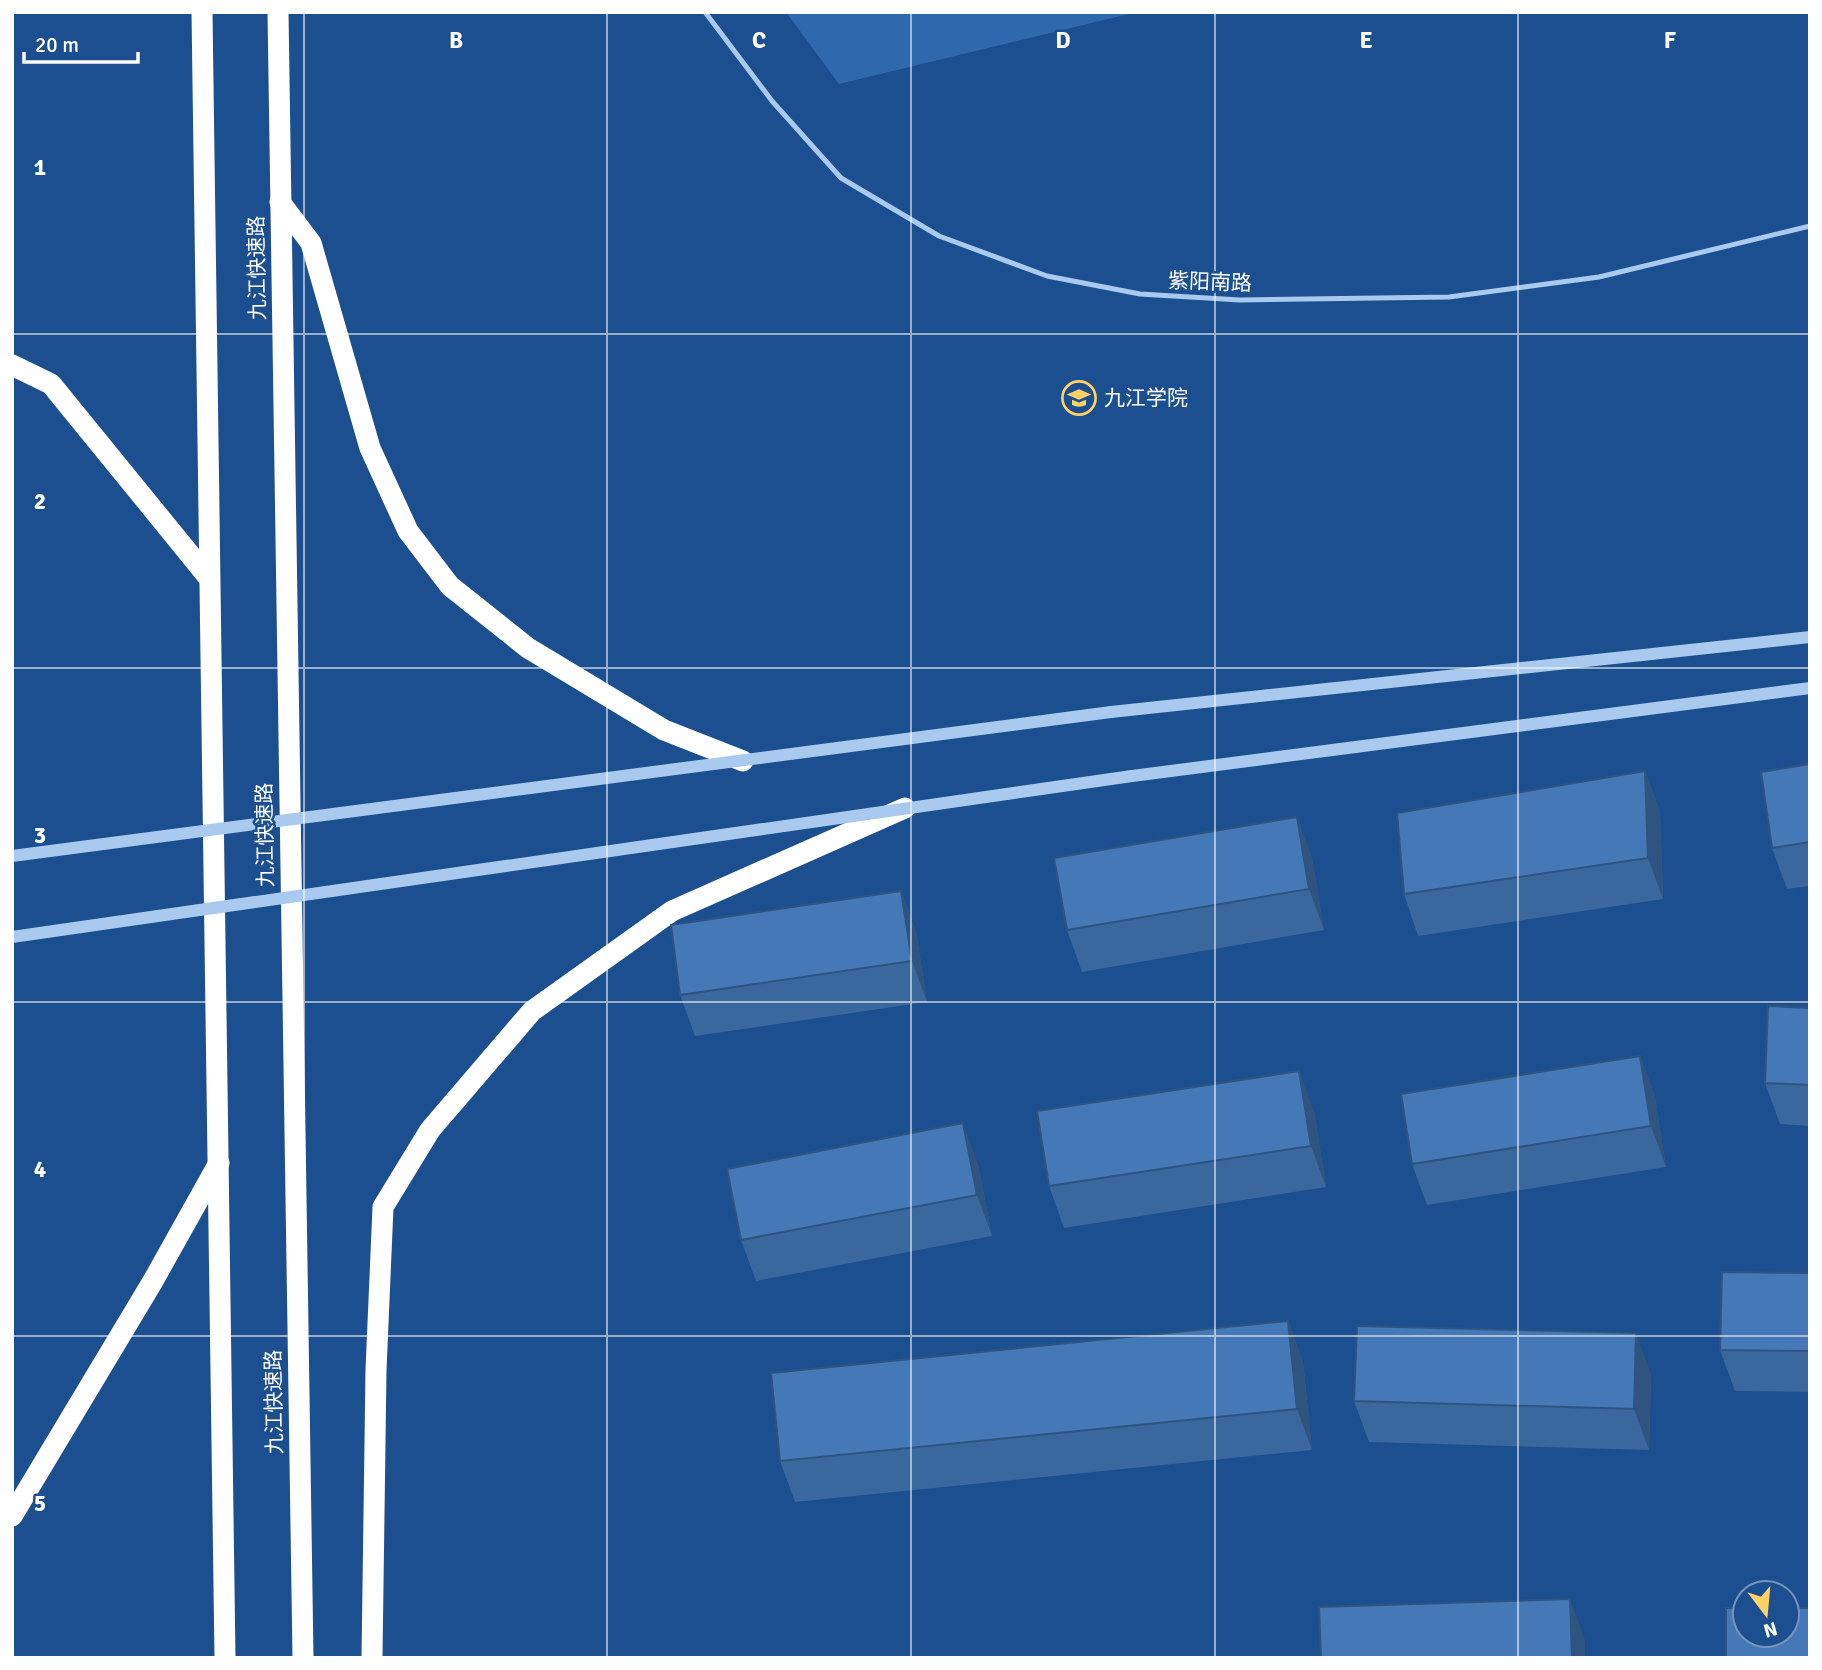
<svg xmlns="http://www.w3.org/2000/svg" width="1822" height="1670" font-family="Signika,'Noto Sans SC',sans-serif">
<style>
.green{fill:#2e69ad}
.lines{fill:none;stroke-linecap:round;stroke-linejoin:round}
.service{stroke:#a9c9ee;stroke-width:5}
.tertiary{stroke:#a9c9ee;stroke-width:12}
.motorway{stroke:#fff;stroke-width:21}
.tertiary-bridge{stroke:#a9c9ee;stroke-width:12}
.wall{fill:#3a679d}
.shaded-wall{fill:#305480}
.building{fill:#4478b7;stroke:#305480;stroke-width:2}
.grid{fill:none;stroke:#fff;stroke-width:2;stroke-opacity:0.55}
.labels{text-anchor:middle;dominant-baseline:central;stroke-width:5;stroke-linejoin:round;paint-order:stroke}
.street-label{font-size:21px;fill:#fff;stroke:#1b4f8f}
.poi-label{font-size:21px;fill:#fff;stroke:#1b4f8f;text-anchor:start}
.grid-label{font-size:23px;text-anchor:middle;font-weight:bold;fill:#fff;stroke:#1b4f8f;stroke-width:5;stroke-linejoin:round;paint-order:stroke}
</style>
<rect width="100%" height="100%" fill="#1b4f8f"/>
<path class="green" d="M786,12H1137L839,84Z"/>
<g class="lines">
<path class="service" d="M705,12L772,101L841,178L939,236L1047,276L1140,294L1240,300L1449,297L1599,277L1810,226"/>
<g class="tertiary">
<path d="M1111,712L1810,637"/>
<path d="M1132,776L1810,688"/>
</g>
<g class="motorway">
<path d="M202,12L225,1658"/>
<path d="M278,12L303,1658"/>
<path d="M280,202L311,243L370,448L408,531L450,586L528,648L664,730L743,761"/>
<path d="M12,365L51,384L209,578"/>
<path d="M12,1516L153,1281L219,1163"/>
<path d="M372,1658L376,1370L383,1207L430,1130L532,1011L672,911L905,808"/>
</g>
<g class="tertiary-bridge">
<path d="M12,856L1111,712"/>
<path d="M12,937L1132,776"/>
</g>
</g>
<g class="wall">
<path d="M1810,764V886L1787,889L1772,848Z"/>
<path d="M1645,771L1660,812L1663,899L1418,936L1404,894Z"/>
<path d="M1312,858L1324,930L1082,972L1067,930Z"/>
<path d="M901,891L916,932L927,1002L695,1036L680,995Z"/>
<path d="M1810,1008V1126L1780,1124L1765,1083Z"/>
<path d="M1640,1056L1655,1097L1666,1167L1427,1205L1412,1164Z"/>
<path d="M1314,1112L1326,1187L1064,1228L1049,1186Z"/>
<path d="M978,1165L992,1236L756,1281L741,1240Z"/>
<path d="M1810,1273V1392L1735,1391L1720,1350Z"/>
<path d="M1288,1321L1303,1362L1312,1450L795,1502L780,1461Z"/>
<path d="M1651,1374L1649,1450L1369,1442L1354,1401Z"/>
</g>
<g class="shaded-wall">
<path d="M1645,771L1660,812L1663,899L1648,858Z"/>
<path d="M1297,817L1312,858L1324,930L1309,889Z"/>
<path d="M901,891L916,932L927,1002L912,961Z"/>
<path d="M1640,1056L1655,1097L1666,1167L1651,1126Z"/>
<path d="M1299,1071L1314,1112L1326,1187L1311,1146Z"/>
<path d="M963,1123L978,1165L992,1236L977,1195Z"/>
<path d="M1288,1321L1303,1362L1312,1450L1297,1409Z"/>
<path d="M1636,1333L1651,1374L1649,1450L1634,1409Z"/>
<path d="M1570,1599L1585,1640V1658H1572Z"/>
</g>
<g class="building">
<path d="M1810,764V842L1772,848L1761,772Z"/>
<path d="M1645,771L1648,858L1404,894L1397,813Z"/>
<path d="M1297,817L1309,889L1067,930L1054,858Z"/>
<path d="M901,891L912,961L680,995L671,925Z"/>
<path d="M1768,1006L1810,1008V1085L1765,1083Z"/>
<path d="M1640,1056L1651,1126L1412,1164L1401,1094Z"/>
<path d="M1299,1071L1311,1146L1049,1186L1037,1111Z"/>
<path d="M963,1123L977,1195L741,1240L727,1169Z"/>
<path d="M1722,1272L1810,1273V1351L1720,1350Z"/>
<path d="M1288,1321L1297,1409L780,1461L771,1373Z"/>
<path d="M1357,1326L1636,1333L1634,1409L1354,1401Z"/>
<path d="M1570,1599L1572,1658H1321L1319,1607Z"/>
<path d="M1726,1608H1745V1635H1787V1608H1810V1658H1726Z"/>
</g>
<path class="grid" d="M304,12V1658M607,12V1658M911,12V1658M1215,12V1658M1518,12V1658M12,334H1810M12,668H1810M12,1002H1810M12,1336H1810"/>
<defs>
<g id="university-ring" transform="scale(1.75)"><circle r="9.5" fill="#1b4f8f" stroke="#ffd166" stroke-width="1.5"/><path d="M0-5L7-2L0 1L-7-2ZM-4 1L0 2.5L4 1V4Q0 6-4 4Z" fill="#ffd166"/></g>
</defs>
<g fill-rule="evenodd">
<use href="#university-ring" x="1079" y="398"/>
</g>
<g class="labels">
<g class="street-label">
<text transform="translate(257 268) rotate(-91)">九江快速路</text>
<text transform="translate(1210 282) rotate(2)">紫阳南路</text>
<text transform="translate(265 835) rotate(-91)">九江快速路</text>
<text transform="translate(274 1402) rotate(-91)">九江快速路</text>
</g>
<g class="poi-label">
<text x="1104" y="398">九江学院</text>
</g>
</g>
<g class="grid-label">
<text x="456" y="48">B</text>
<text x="759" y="48">C</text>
<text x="1063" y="48">D</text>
<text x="1366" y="48">E</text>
<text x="1670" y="48">F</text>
<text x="40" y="175">1</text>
<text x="40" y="509">2</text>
<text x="40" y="843">3</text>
<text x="40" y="1177">4</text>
<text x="40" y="1511">5</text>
</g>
<rect width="1822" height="1670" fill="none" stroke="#ffffff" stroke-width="28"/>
<g transform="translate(1766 1614) rotate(164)"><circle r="33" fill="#1b4f8f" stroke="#7695bc" stroke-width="2"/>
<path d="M0-5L12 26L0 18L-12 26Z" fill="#ffd166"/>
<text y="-10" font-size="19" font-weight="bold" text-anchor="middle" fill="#ffffff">N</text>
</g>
<path d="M24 52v10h114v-10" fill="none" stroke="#ffffff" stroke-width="3.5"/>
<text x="35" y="52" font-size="21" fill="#ffffff" stroke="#1b4f8f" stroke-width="5" paint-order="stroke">20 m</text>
</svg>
